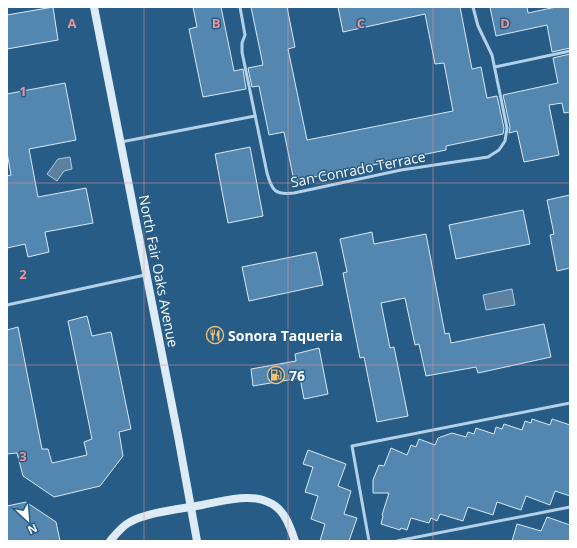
<svg xmlns="http://www.w3.org/2000/svg" width="577" height="548" font-family="'Open Sans',sans-serif">
<style>
.water{fill:#5c809d;stroke:#a7cde9}
.building{fill:#5487b0;stroke:#d7e9f7}
.lines{fill:none;stroke-linecap:round;stroke-linejoin:round}
.lane{stroke:#b3d1e8;stroke-width:3}
.secondary{stroke:#ddebf7;stroke-width:8}
.grid{fill:none;stroke:#ea9494;stroke-width:1;stroke-opacity:0.55}
.labels{text-anchor:middle;dominant-baseline:central;stroke-width:3;stroke-linejoin:round;paint-order:stroke}
.street-label{font-size:14px;fill:#fff;stroke:#275c87}
.poi-label{font-size:14px;font-weight:bold;fill:#fff;stroke:#275c87;text-anchor:start}
.grid-label{font-size:13px;text-anchor:middle;font-weight:bold;fill:#ea9494;stroke:#275c87;stroke-width:3;stroke-linejoin:round;paint-order:stroke}
</style>
<rect width="100%" height="100%" fill="#275c87"/>
<g class="water">
<path d="M70,157L72,169L64,171L57,181L47,174L58,159Z"/>
<path d="M512,289L515,305L486,310L483,295Z"/>
</g>
<g class="building">
<path d="M53,7L58,40L7,49V15Z"/>
<path d="M193,7H221L234,71L243,69L246,89L203,97L189,29L197,27Z"/>
<path d="M251,7H287L295,47L288,49L307,140L453,111L444,63L435,64L425,14L343,32L338,7H460L472,69L481,67L487,98L497,96L504,128L503,134L446,146V150L294,181L284,132L269,135L259,86L252,87L248,68L263,65Z"/>
<path d="M490,7H527L528,13L556,7H570V48L552,52L547,25L496,36Z"/>
<path d="M570,54V112L564,113L562,103L549,105L559,155L524,162L517,131L509,133L510,127L503,95L558,83L553,58Z"/>
<path d="M65,83L76,140L29,149L38,197L86,188L93,223L45,232L49,252L28,257L25,244L7,248V176L11,175L7,152V94Z"/>
<path d="M250,147L263,216L228,223L215,154Z"/>
<path d="M570,195V268L557,271L550,235L554,234L547,200Z"/>
<path d="M523,210L530,244L456,259L449,225Z"/>
<path d="M372,232L374,244L426,234L445,334L449,333L451,343L544,324L551,357L478,373L476,367L426,376L419,344L415,345L405,298L381,303L390,348L394,347L408,416L377,422L364,357L360,358L343,273L347,272L340,239Z"/>
<path d="M316,252L323,285L249,301L242,267Z"/>
<path d="M87,316L92,336L111,332L131,429L119,432L123,456L100,486L54,497L23,476L17,453L7,454V330L18,327L42,449H48L52,463L87,455L84,442L92,439L68,321Z"/>
<path d="M319,348L328,394L304,399L300,378L253,386L251,369L296,361L295,354Z"/>
<path d="M532,419L550,425L552,419L570,425V496L555,491L550,505L526,496L521,510L497,502L493,515L468,507L463,521L440,514L437,521L431,518L429,523L411,518L407,530L401,528L400,530L381,524L383,516L382,515L389,493H373V480L379,465L384,466L391,448L407,455L411,445L416,447L419,439L435,445L438,438L452,433L466,437L468,432L474,434L476,428L494,434L496,427L502,429L504,424L522,430L525,421L531,423Z"/>
<path d="M308,450L346,464L338,486L351,491L344,514L357,518L349,541H320L325,524L311,519L318,496L305,492L313,467L303,464Z"/>
<path d="M26,502L56,522L60,541H7V506Z"/>
<path d="M547,517L570,525V541H512L517,524L541,531Z"/>
</g>
<g class="lines">
<g class="lane">
<path d="M240,7L245,35L242,43V52L267,173C272,191 275,195 294,193L401,170L488,157L499,150L505,141L507,128L492,55L478,26L473,7"/>
<path d="M495,67L570,51"/>
<path d="M121,142L255,116"/>
<path d="M7,305L145,275"/>
<path d="M369,541L352,446L570,403"/>
<path d="M397,541L570,507"/>
</g>
<g class="secondary">
<path d="M94,7L178,436L197,541"/>
<path d="M110,541C116,534 122,526 130,522C148,512 181,509 202,505C217,502 232,498 247,498C255,498 262,499 268,502C284,508 290,526 295,541"/>
</g>
</g>
<path class="grid" d="M144,7V541M288,7V541M433,7V541M7,183H570M7,365H570"/>
<defs>
<g id="restaurant-ring" transform="scale(0.9)"><circle r="9.5" fill="#275c87" stroke="#f1c079" stroke-width="1.5"/><path d="M-5-6h1v4h1v-4h1v4h1v-4h1v5L-1.5 .5V6h-2V.5L-5-1ZM5-6V6H3V1.5H1.5Q1.5-4 5-6Z" fill="#f1c079"/></g>
<g id="fuel-ring" transform="scale(0.9)"><circle r="9.5" fill="#275c87" stroke="#f1c079" stroke-width="1.5"/><path d="M-5.5-6h7V0h2V4h1.3V-2.5L3-4.5l.8-.8L6-3V5H2.5V1h-1V6h-7ZM-4.2-4.7v3.2H.2V-4.7Z" fill="#f1c079"/></g>
</defs>
<g fill-rule="evenodd">
<use href="#restaurant-ring" x="215" y="335"/>
<use href="#fuel-ring" x="276" y="375"/>
</g>
<g class="labels">
<g class="street-label">
<text transform="translate(358 169) rotate(-11)">San Conrado Terrace</text>
<text transform="translate(159 271) rotate(79)">North Fair Oaks Avenue</text>
</g>
<g class="poi-label">
<text x="228" y="335">Sonora Taqueria</text>
<text x="289" y="375">76</text>
</g>
</g>
<g class="grid-label">
<text x="72" y="28">A</text>
<text x="216" y="28">B</text>
<text x="361" y="28">C</text>
<text x="505" y="28">D</text>
<text x="23" y="96">1</text>
<text x="23" y="279">2</text>
<text x="23" y="461">3</text>
</g>
<rect width="577" height="548" fill="none" stroke="#ffffff" stroke-width="16"/>
<g transform="translate(28 520) rotate(154)" stroke="#275c87" stroke-width="3" paint-order="stroke">
<path d="M0-3L7 15L0 10L-7 15Z" fill="#ffffff"/>
<text y="-6" font-size="11" font-weight="bold" text-anchor="middle" fill="#ffffff">N</text>
</g>
</svg>
